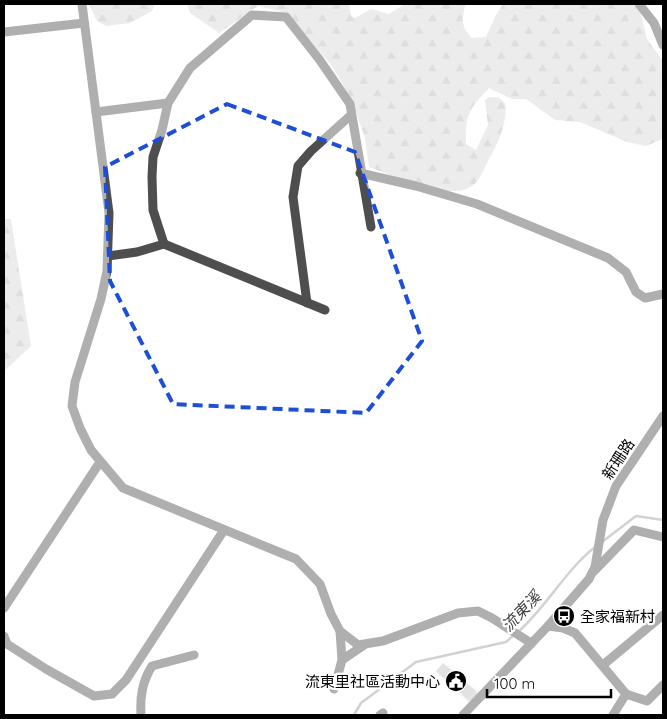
<svg xmlns="http://www.w3.org/2000/svg" width="667" height="719" font-family="Quicksand,'Noto Sans TC',sans-serif">
<style>
.forest{fill:url(#forest-firs)}
.lines{fill:none;stroke-linecap:round;stroke-linejoin:round}
.stream{stroke:#9c9c9c;stroke-width:2.5}
.building{fill:#bebebe;filter:url(#shadow)}
.minor{stroke:#4e4e4e;stroke-width:9}
.marked{fill:none;stroke:#1d4ed8;stroke-width:4;stroke-dasharray:10 6;stroke-linejoin:round}
.labels{text-anchor:middle;dominant-baseline:central;stroke-width:4.5;stroke-linejoin:round;paint-order:stroke}
.street-label{font-size:15px;fill:#000;stroke:#fff}
.poi-label{font-size:15px;fill:#000;stroke:#fff;text-anchor:start}
.water-label{font-size:16px;font-style:italic;fill:#3d3d3d;stroke:#fff}
</style>
<defs>
<pattern id="forest-firs" width="22" height="20" patternUnits="userSpaceOnUse" patternTransform="scale(1.25)"><rect width="22" height="20" fill="#d5d5d5"/><path d="M5 1l3.5 6h-7zM16 11l3.5 6h-7z" fill="#b5b5b5"/></pattern>
<filter id="shadow"><feDropShadow dx="2.5" dy="2.5" stdDeviation="1" flood-color="#0004"/></filter>
</defs>
<rect width="100%" height="100%" fill="#fff"/>
<g class="forest">
<path d="M89,4H155L152,11L130,23L106,26L97,21Z"/>
<path d="M187,4H349L351,16L355,18L371,9L389,14L405,4H466C461,18 461,27 472,38L486,37L496,15L503,4H632L640,11L647,39L663,61V139L646,146L627,142L580,122L555,120L526,99H512L489,88C469,109 465,115 466,144L476,150L488,125L485,100L489,97H498L505,103C508,119 499,143 490,157C485,166 480,181 472,186C449,202 394,176 369,167L365,138L352,100L332,66L287,13L258,6L219,33L190,13Z"/>
<path d="M4,219H11L31,346L4,371Z"/>
</g>
<g class="lines">
<g class="stream">
<path d="M602,542L636,516L663,520"/>
<path d="M519,631C547,606 565,571 595,547"/>
<path d="M354,715L361,703L416,662L506,642L514,635"/>
</g>
</g>
<path class="building" d="M443,663L476,691L468,700L436,671Z"/>
<g class="lines">
<g class="minor">
<path d="M82,4L109,213L107,271L101,299L75,382L72,406L80,428L91,450L123,488L296,559L320,584L331,614L340,631L358,645L383,641L458,613L478,611L492,618L531,643"/>
<path d="M639,4L654,23L663,45"/>
<path d="M4,32L84,23"/>
<path d="M96,112L168,103"/>
<path d="M360,173L416,186L477,204L608,258L626,272L636,292L645,298L663,294"/>
<path d="M164,244L325,310"/>
<path d="M108,256L137,252L164,244L153,210L152,177L153,157L162,130L168,103L190,68L252,15L286,17L319,59L350,104L371,227"/>
<path d="M307,303L293,197L298,166L311,151L351,115"/>
<path d="M594,571L634,530L663,537"/>
<path d="M4,608L100,462"/>
<path d="M548,626L563,628L575,633L626,694L613,715"/>
<path d="M4,636L7,644L46,669L94,696L112,694L126,680L224,530"/>
<path d="M342,660L364,645"/>
<path d="M603,665L663,615"/>
<path d="M334,689L342,660L340,631"/>
<path d="M626,694L647,701L663,685"/>
<path d="M141,715C140,697 142,682 152,666L194,655"/>
<path d="M380,715L383,713"/>
<path d="M463,715L548,626L589,579L595,567L603,520L616,486L663,416"/>
</g>
</g>
<path d="M0 0H667V719H0ZM227,104L355,152L422,341L366,413L173,404L110,281L105,167Z" fill="#fff" fill-opacity=".55" fill-rule="evenodd"/>
<path class="marked" d="M227,104L355,152L422,341L366,413L173,404L110,281L105,167Z"/>
<defs>
<g id="bus-disc" transform="scale(1.125)"><circle r="9.5" fill="#000" stroke="#fff"/><path d="M-5-6H5V4H4V6H2V4H-2V6H-4V4H-5ZM-3.5-4V0h7V-4ZM-3.5 1.2v1.5H-2V1.2ZM2 1.2v1.5H3.5V1.2Z" fill="#fff"/></g>
<g id="civic-disc" transform="scale(1.125)"><circle r="9.5" fill="#000" stroke="#fff"/><path d="M-.6-6.5H3V-4.5H.6V-3L4-1V1h2V6H-6V1h2V-1L-.6-3ZM-1.2 2.5V6h2.4V2.5Z" fill="#fff"/></g>
</defs>
<g fill-rule="evenodd">
<use href="#bus-disc" x="564" y="616"/>
<use href="#civic-disc" x="456" y="681"/>
</g>
<g class="labels">
<g class="street-label">
<text transform="translate(618 459) rotate(-57)">新珊路</text>
</g>
<g class="poi-label">
<text x="580" y="616">全家福新村</text>
<text x="440" y="681" text-anchor="end">流東里社區活動中心</text>
</g>
<g class="water-label">
<text transform="translate(521 611) rotate(-46)">流東溪</text>
</g>
</g>
<rect width="667" height="719" fill="none" stroke="#000000" stroke-width="10"/>
<path d="M487 689v8h124v-8" fill="none" stroke="#000000" stroke-width="2.5"/>
<text x="494" y="689" font-size="15" fill="#000000" stroke="#ffffff" stroke-width="4" paint-order="stroke">100 m</text>
</svg>
